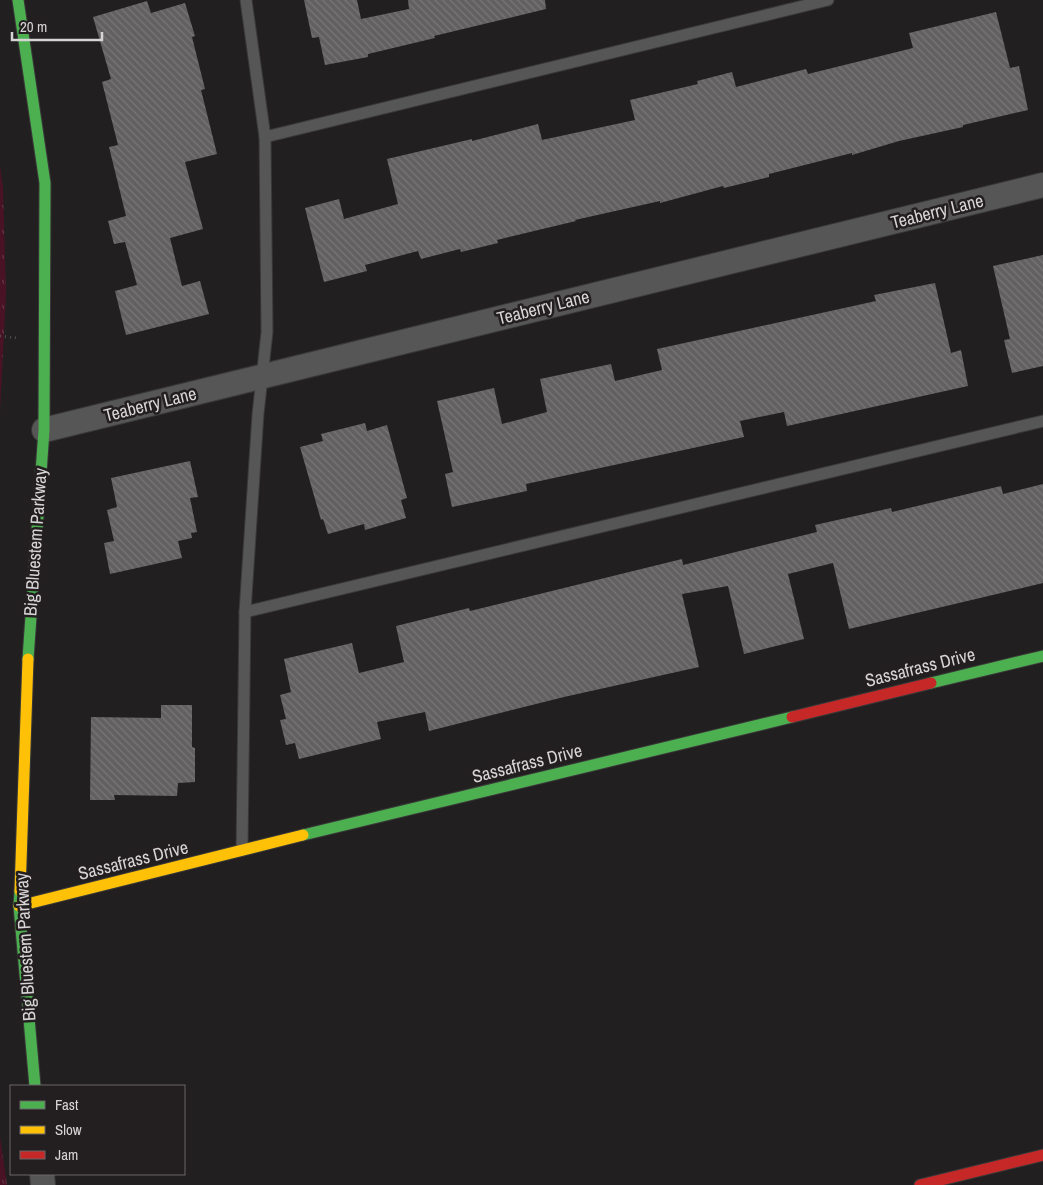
<svg xmlns="http://www.w3.org/2000/svg" width="1043" height="1185" font-family="'Archivo Narrow',sans-serif">
<style>
.park{fill:url(#park-tufts)}
.building{fill:url(#building-back-hatch)}
.lines{fill:none;stroke-linecap:round;stroke-linejoin:round}
.lane-casing{stroke:#3a3939;stroke-width:13}
.street-casing{stroke:#3a3939;stroke-width:26}
.fast-casing{stroke:#3a3939;stroke-width:13}
.slow-casing{stroke:#3a3939;stroke-width:13}
.jam-casing{stroke:#3a3939;stroke-width:13}
.path{stroke:#504f4f;stroke-width:3;stroke-dasharray:1 4;stroke-linecap:butt}
.lane{stroke:#565656;stroke-width:11}
.street{stroke:#565656;stroke-width:24}
.fast{stroke:#4caf50;stroke-width:11}
.slow{stroke:#ffc107;stroke-width:11}
.jam{stroke:#c62828;stroke-width:11}
.labels{text-anchor:middle;dominant-baseline:central;stroke-width:5;stroke-linejoin:round;paint-order:stroke}
.street-label{font-size:18px;fill:#d7d4d5;stroke:#231e1f}
</style>
<defs>
<pattern id="park-tufts" width="24" height="20" patternUnits="userSpaceOnUse" patternTransform="scale(1.25)"><rect width="24" height="20" fill="#491225"/><path d="M3 7l-1-3M5 7V3M7 7l1-3M15 17l-1-3M17 17v-4M19 17l1-3" fill="none" stroke="#623444"/></pattern>
<pattern id="building-back-hatch" width="6" height="6" patternUnits="userSpaceOnUse" patternTransform="scale(1.25)"><rect width="6" height="6" fill="#626060"/><path d="M-1 5l2 2M0 0l6 6M5-1l2 2" fill="none" stroke="#787676"/></pattern>
</defs>
<rect width="100%" height="100%" fill="#221f20"/>
<g class="park">
<path d="M0,166L3,188L6,293L0,411Z"/>
<path d="M0,1137L1,1144L7,1185H0Z"/>
</g>
<g class="building">
<path d="M304,0H357L361,19L409,9L408,0H545L546,9L434,36L435,38L368,54V57L325,65L319,37L312,38Z"/>
<path d="M147,1L151,13L185,3L195,36L192,37L205,89L201,90L217,154L185,162L203,229L170,238L182,286L200,281L209,314L126,335L115,291L137,285L125,242L114,244L108,221L126,216L109,147L118,145L102,82L111,79L93,17Z"/>
<path d="M996,12L1010,68L1019,66L1028,110L963,125V127L899,141L852,155V153L769,174V177L724,188L723,186L660,203V201L575,220L576,221L497,240L498,243L461,252L460,249L421,259L418,251L365,265L367,271L324,282L305,208L339,199L344,219L398,204L387,159L472,139V141L538,124L542,140L635,120L630,100L698,84L697,81L732,72L736,87L806,69L808,74L913,48L909,33Z"/>
<path d="M1043,255V366L1012,373L1004,340L1010,339L993,266Z"/>
<path d="M935,283L951,353L961,350L968,386L787,426L784,412L740,421L744,437L526,484L527,491L452,507L445,474L453,472L437,401L494,388L502,424L547,412L540,379L611,364L615,381L662,370L657,349L876,301L874,295Z"/>
<path d="M365,423L367,431L387,425L407,498L401,500L406,518L365,530L364,524L328,534L323,519L321,520L300,447L323,441L321,434Z"/>
<path d="M190,461L198,497L190,498L197,532L191,533L192,538L178,541L182,558L110,574L104,543L114,541L107,510L117,507L111,478Z"/>
<path d="M1043,484V583L849,629L833,563L788,574L804,639L744,654L728,586L682,594L699,667L564,697L429,731L425,712L377,722L381,739L299,759L295,743L286,745L280,720L286,719L280,695L291,692L284,659L352,643L359,673L404,662L396,626L469,608L470,611L682,559L683,565L817,532L815,525L891,508L892,512L1001,486L1003,494Z"/>
<path d="M161,705H192V747L195,748V782L178,783L177,796L114,795L115,800H90L91,717L161,718Z"/>
</g>
<g class="lines">
<g class="lane-casing">
<g id="lane">
<path d="M265,137L828,0"/>
<path d="M245,612L1043,421"/>
<path d="M242,850L245,612L258,414L267,332L265,137L246,0"/>
</g>
</g>
<g class="street-casing">
<g id="street">
<path d="M44,430L1043,185"/>
<path d="M42,1174L43,1185"/>
</g>
</g>
<g class="fast-casing">
<g id="fast">
<path d="M18,0L45,183L44,430L28,659"/>
<path d="M931,683L1043,656"/>
<path d="M303,835L792,717"/>
<path d="M20,891L19,906L35,1086"/>
</g>
</g>
<g class="slow-casing">
<g id="slow">
<path d="M20,891L28,659"/>
<path d="M19,906L303,835"/>
</g>
</g>
<g class="jam-casing">
<g id="jam">
<path d="M792,717L931,683"/>
<path d="M920,1185L1043,1155"/>
</g>
</g>
<path class="path" d="M0,336L17,338"/>
<use href="#lane" class="lane"/>
<use href="#street" class="street"/>
<use href="#fast" class="fast"/>
<use href="#slow" class="slow"/>
<use href="#jam" class="jam"/>
</g>
<g class="labels">
<g class="street-label">
<text transform="translate(937 211) rotate(-14)">Teaberry Lane</text>
<text transform="translate(543 307) rotate(-14)">Teaberry Lane</text>
<text transform="translate(150 404) rotate(-14)">Teaberry Lane</text>
<text transform="translate(35 542) rotate(-86)">Big Bluestem Parkway</text>
<text transform="translate(920 667) rotate(-14)">Sassafrass Drive</text>
<text transform="translate(527 763) rotate(-14)">Sassafrass Drive</text>
<text transform="translate(133 860) rotate(-14)">Sassafrass Drive</text>
<text transform="translate(25 947) rotate(-93)">Big Bluestem Parkway</text>
</g>
</g>
<rect x="10" y="1085" width="175" height="90" fill="#231e1f" stroke="#6b6768"/>
<rect x="20" y="1101" width="25" height="8" fill="#4caf50" stroke="#6b6768"/>
<text x="55" y="1110" font-size="15" fill="#d7d4d5">Fast</text>
<rect x="20" y="1126" width="25" height="8" fill="#ffc107" stroke="#6b6768"/>
<text x="55" y="1135" font-size="15" fill="#d7d4d5">Slow</text>
<rect x="20" y="1151" width="25" height="8" fill="#c62828" stroke="#6b6768"/>
<text x="55" y="1160" font-size="15" fill="#d7d4d5">Jam</text>
<path d="M12 32v8h90v-8" fill="none" stroke="#d7d4d5" stroke-width="2.5"/>
<text x="20" y="32" font-size="15" fill="#d7d4d5" stroke="#231e1f" stroke-width="4" paint-order="stroke">20 m</text>
</svg>
